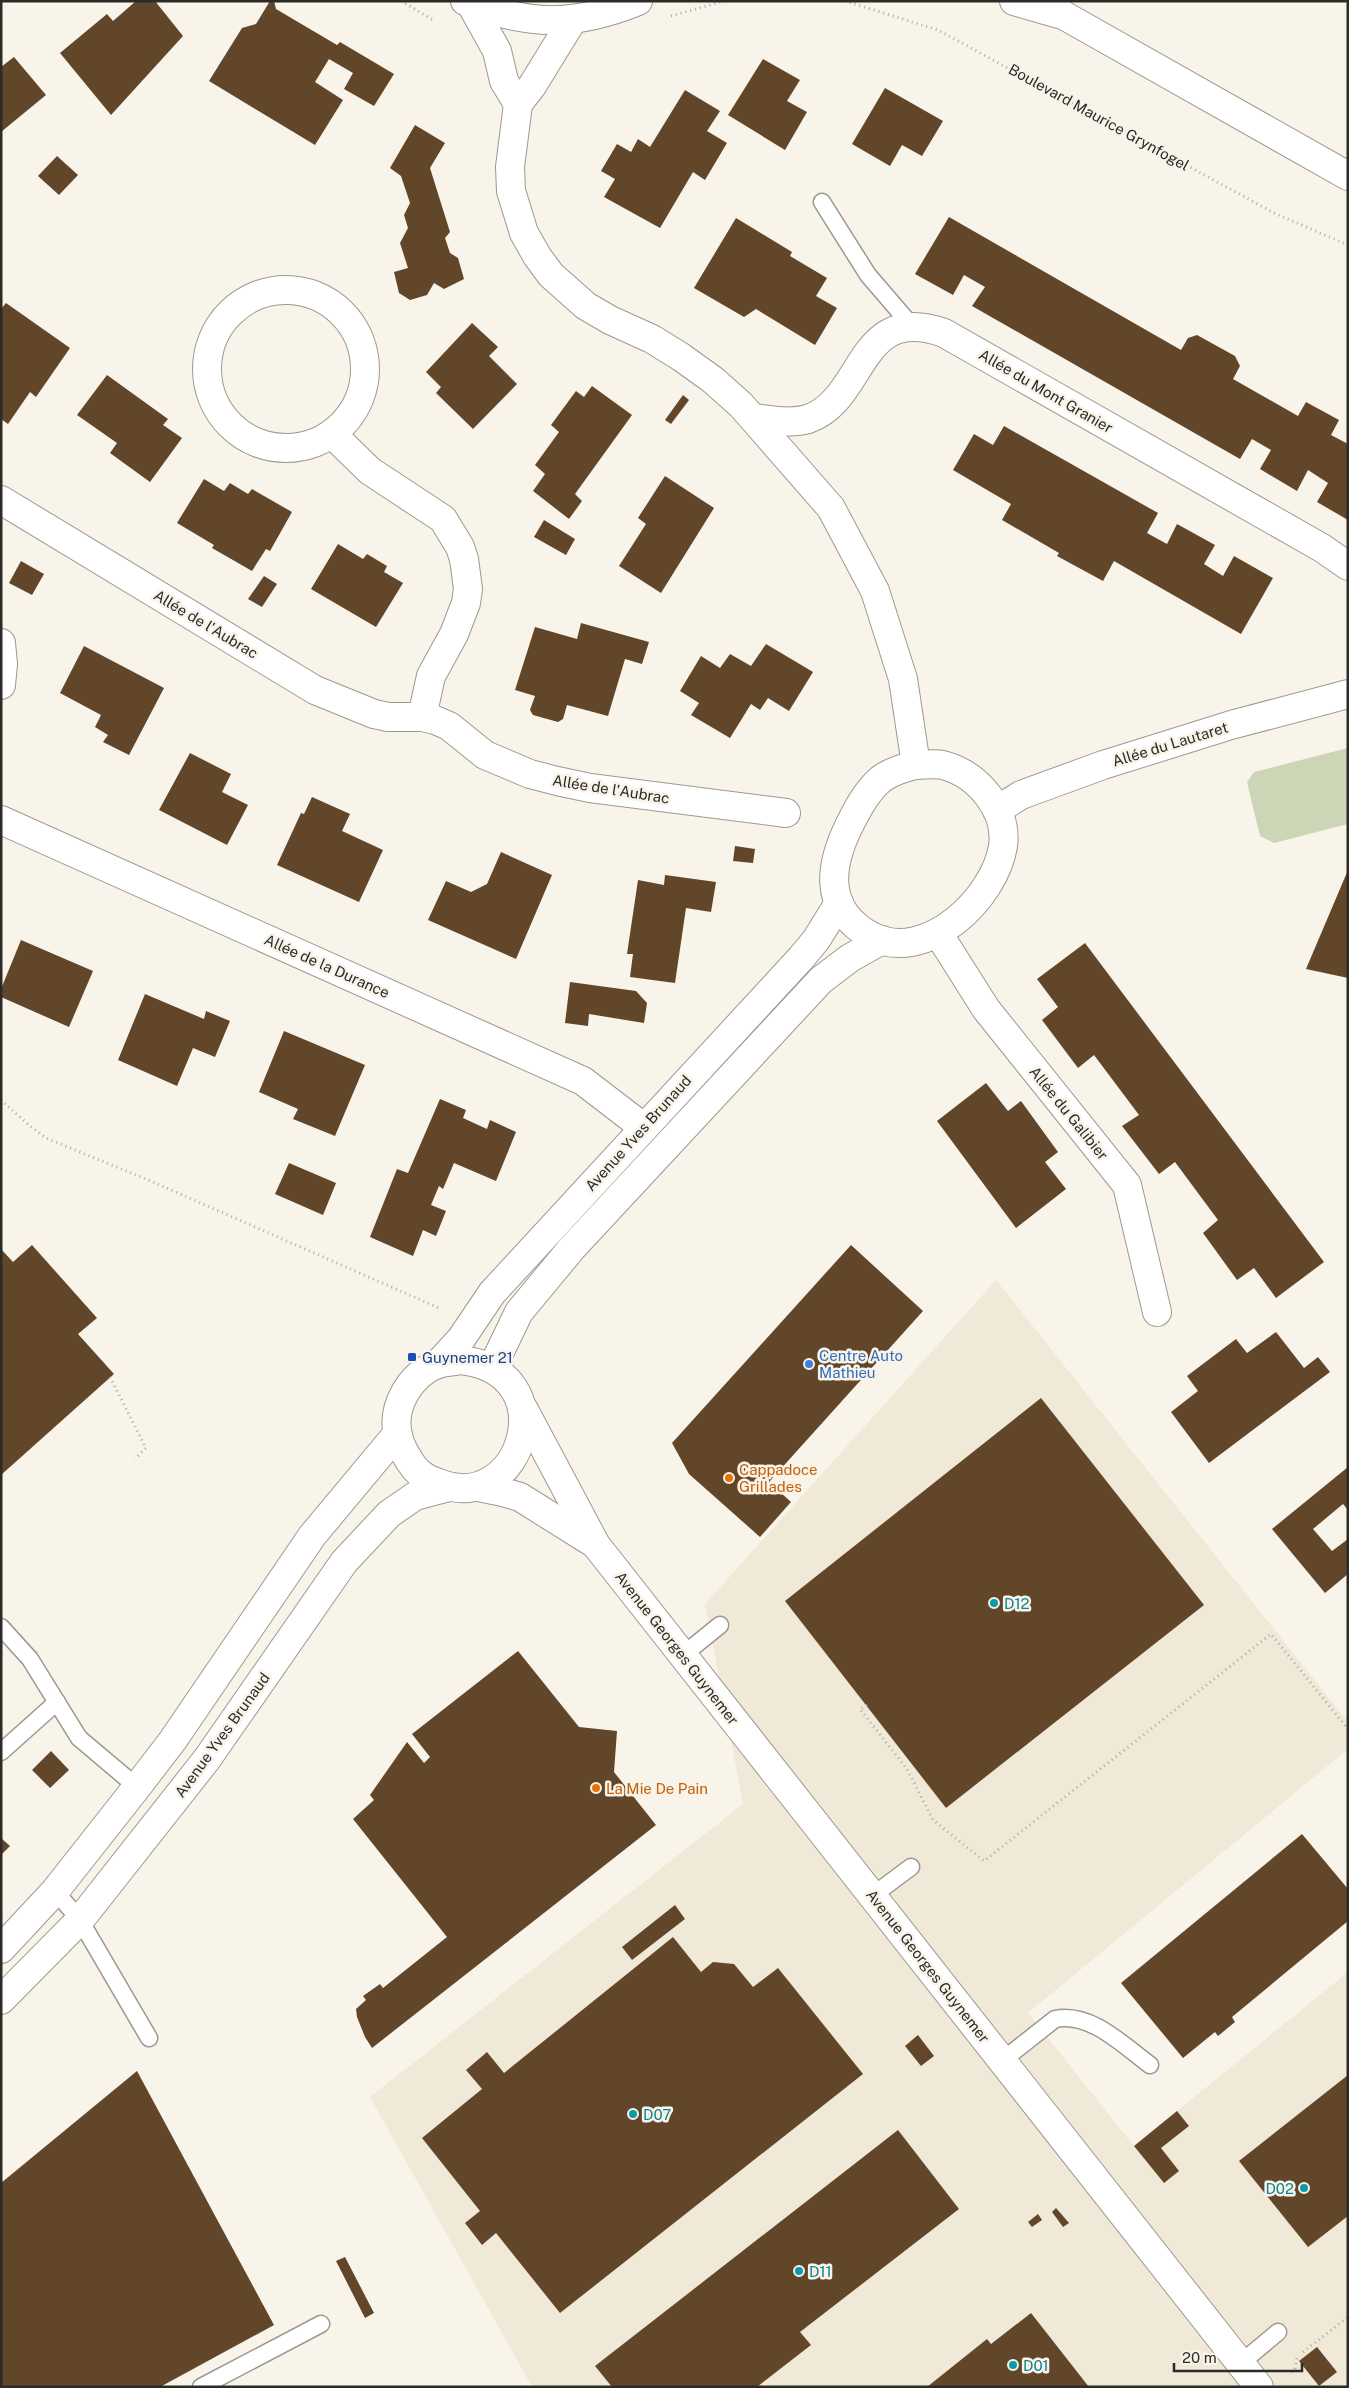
<svg xmlns="http://www.w3.org/2000/svg" width="1349" height="2388" font-family="'Public Sans',sans-serif">
<style>
.built{fill:#f1e9d8}
.green{fill:#ccd6b6}
.building{fill:#62462a}
.lines{fill:none;stroke-linecap:round;stroke-linejoin:round}
.service-casing{stroke:#9d9990;stroke-width:19}
.minor-casing{stroke:#9d9990;stroke-width:30}
.secondary-casing{stroke:#9d9990;stroke-width:30}
.path{stroke:#aeaaa3;stroke-width:3;stroke-dasharray:1 4;stroke-linecap:butt}
.service{stroke:#fff;stroke-width:16}
.minor{stroke:#fff;stroke-width:28}
.secondary{stroke:#fff;stroke-width:28}
.transit-dot{fill:#1a4fb4;stroke:#f9f4ea;stroke-width:2}
.shop-dot{fill:#3f7fe0;stroke:#f9f4ea;stroke-width:2}
.food-dot{fill:#e8710a;stroke:#f9f4ea;stroke-width:2}
.culture-dot{fill:#0f9aa8;stroke:#f9f4ea;stroke-width:2}
.labels{text-anchor:middle;dominant-baseline:central;stroke-width:5;stroke-linejoin:round;paint-order:stroke}
.street-label{font-size:15px;fill:#2d2b28;stroke:#f9f4ea}
.shop-label{font-size:15px;fill:#366cbe;stroke:#f9f4ea;text-anchor:start}
.transit-label{font-size:15px;fill:#164399;stroke:#f9f4ea;text-anchor:start}
.food-label{font-size:15px;fill:#c56008;stroke:#f9f4ea;text-anchor:start}
.culture-label{font-size:15px;fill:#0d838f;stroke:#f9f4ea;text-anchor:start}
</style>
<rect width="100%" height="100%" fill="#f9f4ea"/>
<path class="built" d="M996,1280L1348,1722V1749L1028,2013L1134,2146L1348,1972V2387H532L370,2097L743,1804L705,1604Z"/>
<path class="green" d="M1348,748V824L1274,843L1260,836L1247,782L1254,772Z"/>
<g class="building">
<path d="M136,1H155L183,36L111,115L60,53L107,14L113,21Z"/>
<path d="M270,1H274L276,9L337,45L340,42L394,74L374,106L344,89L353,73L329,59L315,82L343,100L315,145L209,81L242,28L256,24Z"/>
<path d="M14,57L46,95L1,132V67Z"/>
<path d="M763,59L800,80L787,101L807,112L785,150L728,115Z"/>
<path d="M885,88L943,121L922,156L902,145L890,166L852,144Z"/>
<path d="M685,90L720,111L707,131L727,143L705,180L693,172L660,228L604,197L615,179L601,171L617,144L631,152L638,139L650,147Z"/>
<path d="M415,125L445,143L430,168L450,232L445,238L450,253L458,258L464,279L444,289L434,283L427,295L410,300L399,293L394,272L408,268L400,243L408,228L404,215L410,203L401,176L390,168Z"/>
<path d="M57,156L78,175L59,195L38,176Z"/>
<path d="M949,217L1181,350L1188,338L1197,335L1235,356L1240,366L1233,379L1298,416L1306,402L1339,420L1331,435L1348,444V520L1317,502L1328,483L1308,470L1297,491L1260,469L1271,450L1252,439L1240,459L972,306L985,287L964,275L953,295L915,274Z"/>
<path d="M736,218L792,252L790,256L827,278L816,296L837,308L815,345L756,309L744,317L694,288Z"/>
<path d="M6,303L70,348L36,397L30,392L8,424L1,419V309Z"/>
<path d="M472,323L498,347L489,356L517,384L473,429L436,393L441,387L426,372Z"/>
<path d="M107,375L168,419L163,425L182,438L150,482L110,453L117,443L77,415Z"/>
<path d="M592,386L632,415L575,494L582,501L569,519L533,491L545,474L535,465L559,432L551,425L576,391L584,397Z"/>
<path d="M683,395L689,400L671,424L665,420Z"/>
<path d="M1004,426L1158,513L1147,533L1167,544L1177,524L1215,545L1204,564L1223,576L1234,556L1273,578L1241,634L1114,561L1103,581L1057,556L1059,553L1002,520L1011,504L953,470L974,434L993,445Z"/>
<path d="M665,476L714,508L661,593L619,566L646,524L638,518Z"/>
<path d="M204,479L224,491L230,483L248,494L252,489L292,512L270,551L266,549L252,571L212,548L214,545L177,523Z"/>
<path d="M544,520L575,539L566,555L534,537Z"/>
<path d="M338,544L363,559L367,554L387,566L384,572L403,583L376,627L311,589Z"/>
<path d="M21,561L44,574L32,595L9,583Z"/>
<path d="M264,576L277,584L262,607L248,599Z"/>
<path d="M581,623L649,642L642,664L625,659L608,716L567,705L563,719L558,722L533,715L530,710L535,696L515,690L535,627L577,639Z"/>
<path d="M766,644L813,672L789,711L768,698L760,710L751,704L730,738L691,715L699,703L680,691L701,656L720,668L730,654L751,666Z"/>
<path d="M84,646L164,688L129,755L103,742L108,735L95,727L101,715L60,693Z"/>
<path d="M190,753L231,774L222,792L248,805L227,845L159,810Z"/>
<path d="M312,797L350,814L342,831L383,850L359,902L277,865L301,813L304,814Z"/>
<path d="M735,846L755,849L753,863L733,861Z"/>
<path d="M501,852L552,875L516,959L428,920L446,881L471,892L487,884Z"/>
<path d="M1348,870V978L1306,969Z"/>
<path d="M665,875L716,882L711,912L686,908L675,983L630,977L633,954H627L638,880L664,885Z"/>
<path d="M21,940L93,971L69,1027L1,997V989Z"/>
<path d="M1085,943L1324,1262L1276,1298L1254,1268L1237,1280L1203,1233L1218,1220L1175,1162L1159,1174L1122,1126L1139,1115L1094,1055L1078,1068L1042,1020L1058,1007L1037,979Z"/>
<path d="M570,982L636,991L647,1003L644,1023L589,1014L588,1026L565,1023Z"/>
<path d="M145,994L204,1019L206,1011L230,1021L215,1057L193,1048L177,1086L118,1060Z"/>
<path d="M284,1031L365,1065L335,1136L293,1119L298,1109L259,1092Z"/>
<path d="M986,1083L1008,1111L1021,1101L1058,1152L1045,1162L1066,1189L1016,1228L937,1121Z"/>
<path d="M440,1099L466,1110L463,1118L487,1129L490,1120L516,1132L496,1181L454,1163L443,1189L439,1186L431,1205L446,1211L436,1236L423,1230L413,1256L370,1237L397,1169L408,1173Z"/>
<path d="M289,1163L336,1183L323,1215L275,1194Z"/>
<path d="M32,1245L97,1318L78,1334L114,1374L1,1475V1249L13,1262Z"/>
<path d="M851,1245L923,1311L769,1482L791,1502L760,1537L689,1474L672,1443Z"/>
<path d="M1276,1332L1304,1368L1318,1357L1330,1372L1209,1463L1171,1412L1198,1391L1187,1376L1236,1339L1247,1353Z"/>
<path d="M1041,1398L1204,1605L946,1808L785,1601Z"/>
<path d="M1348,1467V1510L1343,1504L1313,1529L1332,1551L1348,1539V1574L1325,1593L1272,1529Z"/>
<path d="M518,1651L579,1727L617,1731L614,1772L656,1825L372,2048L365,2037L357,2017L356,2009L366,2000L363,1996L380,1984L383,1988L447,1937L353,1819L374,1800L370,1795L407,1742L424,1763L430,1757L412,1734Z"/>
<path d="M51,1751L69,1770L50,1788L32,1770Z"/>
<path d="M1302,1834L1348,1889V1921L1232,2017L1235,2022L1218,2036L1215,2032L1183,2058L1121,1983Z"/>
<path d="M1,1838L10,1846L1,1855Z"/>
<path d="M675,1905L685,1919L632,1960L622,1947Z"/>
<path d="M673,1937L701,1972L713,1962L734,1964L753,1987L778,1968L863,2074L560,2313L496,2233L482,2245L465,2223L480,2211L422,2138L482,2089L466,2070L487,2052L504,2073Z"/>
<path d="M918,2035L934,2056L921,2066L905,2046Z"/>
<path d="M137,2071L274,2325L160,2387H1V2183Z"/>
<path d="M1348,2075V2216L1308,2247L1239,2161Z"/>
<path d="M1177,2111L1189,2126L1161,2148L1179,2171L1164,2183L1134,2146Z"/>
<path d="M898,2130L959,2209L800,2332L811,2345L757,2387H612L595,2366Z"/>
<path d="M1056,2208L1069,2223L1063,2227L1052,2212Z"/>
<path d="M1038,2214L1042,2220L1032,2227L1028,2222Z"/>
<path d="M345,2257L374,2313L365,2318L336,2261Z"/>
<path d="M1031,2313L1089,2387H927L987,2339L991,2344Z"/>
<path d="M1317,2347L1337,2372L1319,2386L1299,2361Z"/>
</g>
<g class="lines">
<g class="service-casing">
<g id="service">
<path d="M822,202L868,275L911,325"/>
<path d="M1,1627L30,1659L79,1738L137,1787"/>
<path d="M683,1655L720,1625"/>
<path d="M1,1752L57,1702"/>
<path d="M55,1891L80,1920L149,2038"/>
<path d="M872,1896L911,1867"/>
<path d="M1003,2060L1055,2019C1091,2012 1123,2045 1150,2065"/>
<path d="M1241,2363L1278,2332"/>
<path d="M201,2387L321,2324"/>
</g>
</g>
<g class="minor-casing">
<g id="minor">
<path d="M471,4L497,51L504,81L518,104"/>
<path d="M572,21L532,86L518,104L510,167L511,191L524,233L537,256L551,275L586,306L610,320L652,339L681,357L713,380L741,405L831,508L875,591L903,679L916,765"/>
<circle cx="286" cy="369" r="79"/>
<path d="M754,418C771,420 791,424 808,419C866,399 857,302 944,333L1322,548L1348,566"/>
<path d="M332,434L370,471L443,519L460,547L464,559L468,589L466,603L454,634L431,676L422,717"/>
<path d="M1,500L315,690L374,714L388,717H422L435,720L449,726L485,755L530,774L557,781L590,788L786,813"/>
<path d="M1,643L3,664L1,685"/>
<path d="M916,765C924,765 935,763 943,765C977,774 1008,809 1003,846C995,898 926,965 871,936C820,908 830,861 853,818C860,804 868,790 881,779C892,771 904,768 916,765Z"/>
<path d="M997,810L1021,795L1103,765L1231,725L1348,694"/>
<path d="M1,820L583,1081L643,1127"/>
<path d="M938,933L986,1009L1127,1185L1157,1312"/>
<path d="M460,1360C567,1371 522,1514 441,1484C430,1480 420,1476 413,1466C406,1456 400,1447 398,1435C391,1407 410,1375 437,1364C444,1362 452,1362 460,1360Z"/>
<path d="M438,1364L461,1339L492,1293L801,958L816,940L839,903"/>
<path d="M492,1368L519,1312L572,1248L821,980L850,958L882,940"/>
<path d="M523,1408L596,1545L1259,2387"/>
<path d="M478,1487L503,1492L520,1497L595,1544"/>
<path d="M1,1949L55,1891L137,1787L173,1740L312,1536L397,1434"/>
<path d="M1,2000L80,1920L207,1759L344,1562L389,1514L415,1496L449,1487"/>
</g>
</g>
<g class="secondary-casing">
<g id="secondary">
<path d="M465,1C529,26 574,27 638,1"/>
<path d="M1014,1L1059,14"/>
<path d="M1042,1L1065,16L1348,176"/>
</g>
</g>
<g class="path">
<path d="M401,1L433,20"/>
<path d="M845,1L938,30L1276,214L1348,245"/>
<path d="M671,16L724,1"/>
<path d="M1,1100L30,1126L46,1138L153,1182L439,1308"/>
<path d="M110,1377L146,1448L135,1459"/>
<path d="M867,1705L860,1709L907,1769L933,1820L984,1861L1271,1634L1348,1729"/>
<path d="M1303,2352L1348,2317"/>
<path d="M1291,2372L1295,2369L1297,2358"/>
</g>
<use href="#service" class="service"/>
<use href="#minor" class="minor"/>
<use href="#secondary" class="secondary"/>
</g>
<rect class="transit-dot" x="407" y="1352" width="10" height="10" rx="2.5"/>
<circle class="shop-dot" cx="809" cy="1364" r="5"/>
<g class="food-dot">
<circle cx="729" cy="1478" r="5"/>
<circle cx="596" cy="1788" r="5"/>
</g>
<g class="culture-dot">
<circle cx="994" cy="1603" r="5"/>
<circle cx="633" cy="2114" r="5"/>
<circle cx="1304" cy="2188" r="5"/>
<circle cx="799" cy="2271" r="5"/>
<circle cx="1013" cy="2365" r="5"/>
</g>
<g class="labels">
<g class="street-label">
<text transform="translate(1099 117) rotate(29)">Boulevard Maurice Grynfogel</text>
<text transform="translate(1046 391) rotate(30)">Allée du Mont Granier</text>
<text transform="translate(206 624) rotate(31)">Allée de l'Aubrac</text>
<text transform="translate(1170 744) rotate(-17)">Allée du Lautaret</text>
<text transform="translate(611 789) rotate(9)">Allée de l'Aubrac</text>
<text transform="translate(327 966) rotate(24)">Allée de la Durance</text>
<text transform="translate(1069 1113) rotate(51)">Allée du Galibier</text>
<text transform="translate(638 1133) rotate(-48)">Avenue Yves Brunaud</text>
<text transform="translate(677 1648) rotate(52)">Avenue Georges Guynemer</text>
<text transform="translate(222 1735) rotate(-54)">Avenue Yves Brunaud</text>
<text transform="translate(928 1966) rotate(52)">Avenue Georges Guynemer</text>
</g>
<g class="shop-label">
<text x="819" y="1355">Centre Auto<tspan x="819" dy="17">Mathieu</tspan></text>
</g>
<g class="transit-label">
<text x="422" y="1357">Guynemer 21</text>
</g>
<g class="food-label">
<text x="739" y="1469">Cappadoce<tspan x="739" dy="17">Grillades</tspan></text>
<text x="606" y="1788">La Mie De Pain</text>
</g>
<g class="culture-label">
<text x="1004" y="1603">D12</text>
<text x="643" y="2114">D07</text>
<text x="1294" y="2188" text-anchor="end">D02</text>
<text x="809" y="2271">D11</text>
<text x="1023" y="2365">D01</text>
</g>
</g>
<rect width="1349" height="2388" fill="none" stroke="#2d2b28" stroke-width="5"/>
<path d="M1174 2363v8h128v-8" fill="none" stroke="#2d2b28" stroke-width="2.5"/>
<text x="1182" y="2363" font-size="15" fill="#2d2b28" stroke="#f9f4ea" stroke-width="4" paint-order="stroke">20 m</text>
</svg>
